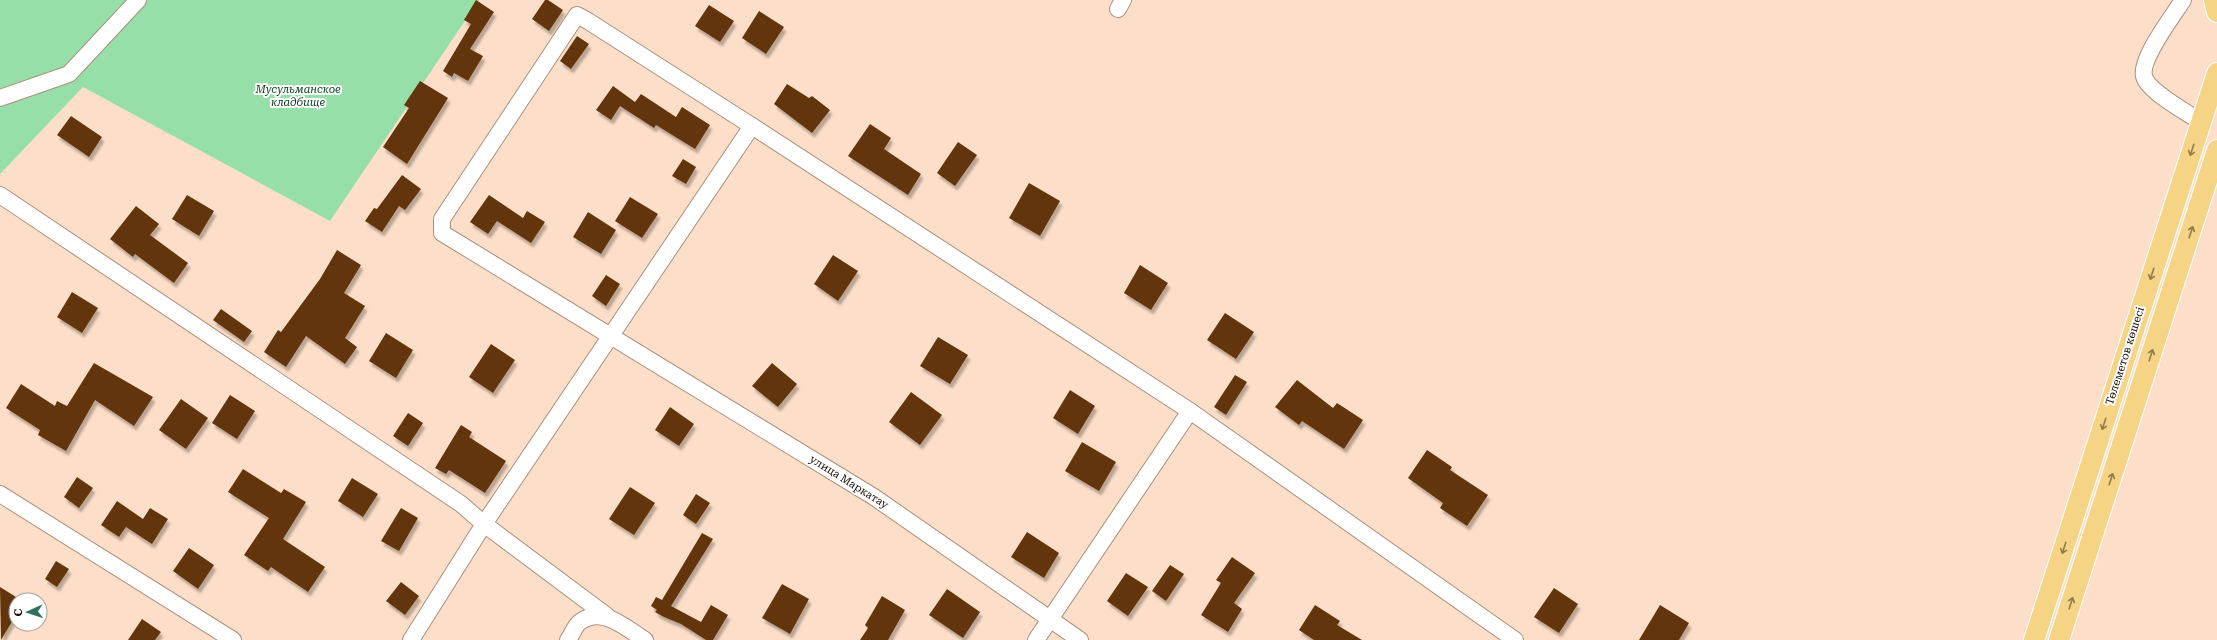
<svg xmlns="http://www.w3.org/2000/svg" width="2217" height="640" font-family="'Roboto Serif',serif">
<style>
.green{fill:#97dfa9}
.building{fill:#633408;filter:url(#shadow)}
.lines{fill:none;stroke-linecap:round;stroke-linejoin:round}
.minor-casing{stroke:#ab8f7b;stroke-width:18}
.major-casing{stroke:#fff;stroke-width:22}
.minor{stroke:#fff;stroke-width:16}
.major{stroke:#f6d485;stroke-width:20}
.oneway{stroke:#937b4d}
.labels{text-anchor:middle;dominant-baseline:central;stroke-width:4;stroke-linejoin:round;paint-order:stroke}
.park-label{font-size:11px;font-style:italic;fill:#003917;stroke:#fff}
.street-label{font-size:11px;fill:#1a0f08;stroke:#fff}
</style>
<defs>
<filter id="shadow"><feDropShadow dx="2.5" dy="4.5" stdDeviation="1" flood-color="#0004"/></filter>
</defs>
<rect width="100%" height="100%" fill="#fddfc9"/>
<path class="green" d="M0,0H479L330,221L83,87L0,174Z"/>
<g class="building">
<path d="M476,0L494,12L470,49L483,56L468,81L454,73L452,77L443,71L471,24L464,20Z"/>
<path d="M545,0H548L563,10L549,31L532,19Z"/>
<path d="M709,5L734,21L720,42L695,26Z"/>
<path d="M759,11L784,27L766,54L742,38Z"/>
<path d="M577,36L589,44L571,69L560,61Z"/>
<path d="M420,81L448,98L407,164L383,147L409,108L404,105Z"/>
<path d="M787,84L809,98L812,96L830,110L812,133L774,104Z"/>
<path d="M613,86L635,102L641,94L676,117L682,107L710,125L695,149L656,125L654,128L620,106L611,120L596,110Z"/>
<path d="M71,116L102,137L89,157L57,135Z"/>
<path d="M870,124L891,138L884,149L921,174L908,195L848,156Z"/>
<path d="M958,142L977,155L955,186L937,173Z"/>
<path d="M683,159L696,167L686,184L672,176Z"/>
<path d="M402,175L421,189L405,210L399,206L382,232L365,221L374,208L377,209Z"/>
<path d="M1029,183L1060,201L1040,236L1009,218Z"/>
<path d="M187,195L214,211L199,236L172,219Z"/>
<path d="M489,195L523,218L527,211L545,222L531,243L497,221L488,234L470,222Z"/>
<path d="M630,197L658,214L642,238L615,221Z"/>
<path d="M136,206L159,224L150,235L188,263L174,283L135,254L133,257L110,239Z"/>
<path d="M588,212L616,230L601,254L573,237Z"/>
<path d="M337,250L361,265L344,293L365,306L345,338L357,347L345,364L306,336L286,367L264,352L278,330L281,332L320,279Z"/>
<path d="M833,255L858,271L838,301L814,284Z"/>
<path d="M1140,265L1168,283L1151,310L1124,293Z"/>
<path d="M606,275L620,284L606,306L592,296Z"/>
<path d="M72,292L98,308L82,333L57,317Z"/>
<path d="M221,309L252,331L244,342L213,320Z"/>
<path d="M1225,313L1254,332L1236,359L1207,340Z"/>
<path d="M386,333L413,350L396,378L369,361Z"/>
<path d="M938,337L968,355L950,384L920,366Z"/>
<path d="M491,344L515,360L493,393L469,377Z"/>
<path d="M94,363L153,397L134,426L95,400L66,451L38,435L40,430L6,408L21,384L55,406L57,401L67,406Z"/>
<path d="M772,363L797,384L778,407L752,386Z"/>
<path d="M1235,375L1247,382L1226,415L1214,407Z"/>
<path d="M1297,380L1333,408L1337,403L1363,420L1344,449L1302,421L1299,425L1275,407Z"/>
<path d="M1070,390L1095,406L1078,434L1053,418Z"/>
<path d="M911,392L942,415L920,445L889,422Z"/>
<path d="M230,395L255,411L237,439L212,423Z"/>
<path d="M181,399L208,418L186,449L159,430Z"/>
<path d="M670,407L694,424L679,446L655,430Z"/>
<path d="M408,413L423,423L408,446L393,436Z"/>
<path d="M461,425L472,432L469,437L506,461L485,493L449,470L446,474L435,468Z"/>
<path d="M1082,442L1116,462L1099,491L1065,471Z"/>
<path d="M1427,450L1452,467L1450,470L1488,495L1467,526L1440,508L1443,503L1408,478Z"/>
<path d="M243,469L281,493L284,489L306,502L283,539L325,567L308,592L271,567L268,571L244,555L269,518L228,492Z"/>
<path d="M77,477L93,488L79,508L64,497Z"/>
<path d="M352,478L378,494L363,517L338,501Z"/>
<path d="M630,487L655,503L634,535L609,519Z"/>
<path d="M696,494L710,503L696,524L683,515Z"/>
<path d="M117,501L143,519L150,508L168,519L152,544L126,527L119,537L101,525Z"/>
<path d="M401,508L418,518L399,551L381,541Z"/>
<path d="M1027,532L1059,553L1044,578L1011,557Z"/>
<path d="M702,533L713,539L671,606L701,622L711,605L728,615L713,640H706L681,624L664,617L655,612L657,610L651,606L656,597L662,600Z"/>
<path d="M189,548L214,565L198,589L173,571Z"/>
<path d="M1232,557L1255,573L1234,603L1242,609L1228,632L1201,615L1221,583L1216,580Z"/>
<path d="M56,561L69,569L57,587L45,579Z"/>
<path d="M1170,565L1184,574L1166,601L1152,591Z"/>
<path d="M1126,573L1148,587L1128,616L1107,601Z"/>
<path d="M401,582L419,596L405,615L386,601Z"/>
<path d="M782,584L809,599L790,634L762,618Z"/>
<path d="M0,587L16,597V615L1,640Z"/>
<path d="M1554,588L1578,604L1559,633L1534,617Z"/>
<path d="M947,589L980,612L963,638L929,615Z"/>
<path d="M882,596L905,610L888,640H860L868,628L865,625Z"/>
<path d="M1315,605L1340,621L1337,625L1362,640H1314L1299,630Z"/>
<path d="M1660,605L1689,623L1679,640H1639Z"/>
<path d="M142,619L161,632L155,640H128Z"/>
</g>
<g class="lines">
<g class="minor-casing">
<g id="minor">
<path d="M2183,0C2173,16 2140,58 2144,76C2147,91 2188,113 2201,122"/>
<path d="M1118,9L1123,0"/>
<path d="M0,98L69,74L138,0"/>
<path d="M752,126L588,21L577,15L442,219V233L874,497L1080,640"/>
<path d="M0,195L461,504L484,524L411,640"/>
<path d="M0,494L233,640"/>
<path d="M607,616L484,524L752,126L1190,411L1515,640"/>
<path d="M568,640C572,635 575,625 580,622C602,605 627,629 645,640"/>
<path d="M1036,640L1190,411"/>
</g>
</g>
<g class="major-casing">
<g id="major">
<path d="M2214,0L2217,12"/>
<path d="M2034,640L2217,73"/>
<path d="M2059,640L2217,150"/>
</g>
</g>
<use href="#minor" class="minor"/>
<use href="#major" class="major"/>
</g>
<defs><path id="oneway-shaft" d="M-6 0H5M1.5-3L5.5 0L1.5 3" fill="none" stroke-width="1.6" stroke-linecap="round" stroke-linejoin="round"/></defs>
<g class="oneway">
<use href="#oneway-shaft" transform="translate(2192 150) rotate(108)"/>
<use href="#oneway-shaft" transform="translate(2191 232) rotate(-72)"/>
<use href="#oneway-shaft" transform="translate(2152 274) rotate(108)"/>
<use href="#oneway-shaft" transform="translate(2151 355) rotate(-72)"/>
<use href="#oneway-shaft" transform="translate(2104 424) rotate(108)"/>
<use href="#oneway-shaft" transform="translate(2111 479) rotate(-72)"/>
<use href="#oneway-shaft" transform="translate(2064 548) rotate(108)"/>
<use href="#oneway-shaft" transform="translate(2071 603) rotate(-72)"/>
</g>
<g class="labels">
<g class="park-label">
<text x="298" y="89">Мусульманское<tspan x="298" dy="13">кладбище</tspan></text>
</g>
<g class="street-label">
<text transform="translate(2125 356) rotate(-72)">Төлеметов көшесі</text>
<text transform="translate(849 482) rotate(32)">улица Маркатау</text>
</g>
</g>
<g transform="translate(28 612) rotate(267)"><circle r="19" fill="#ffffff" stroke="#a39f9c"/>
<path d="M0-3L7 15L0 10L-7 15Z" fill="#2f705e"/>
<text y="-6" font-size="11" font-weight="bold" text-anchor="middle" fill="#1a0f08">С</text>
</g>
</svg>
